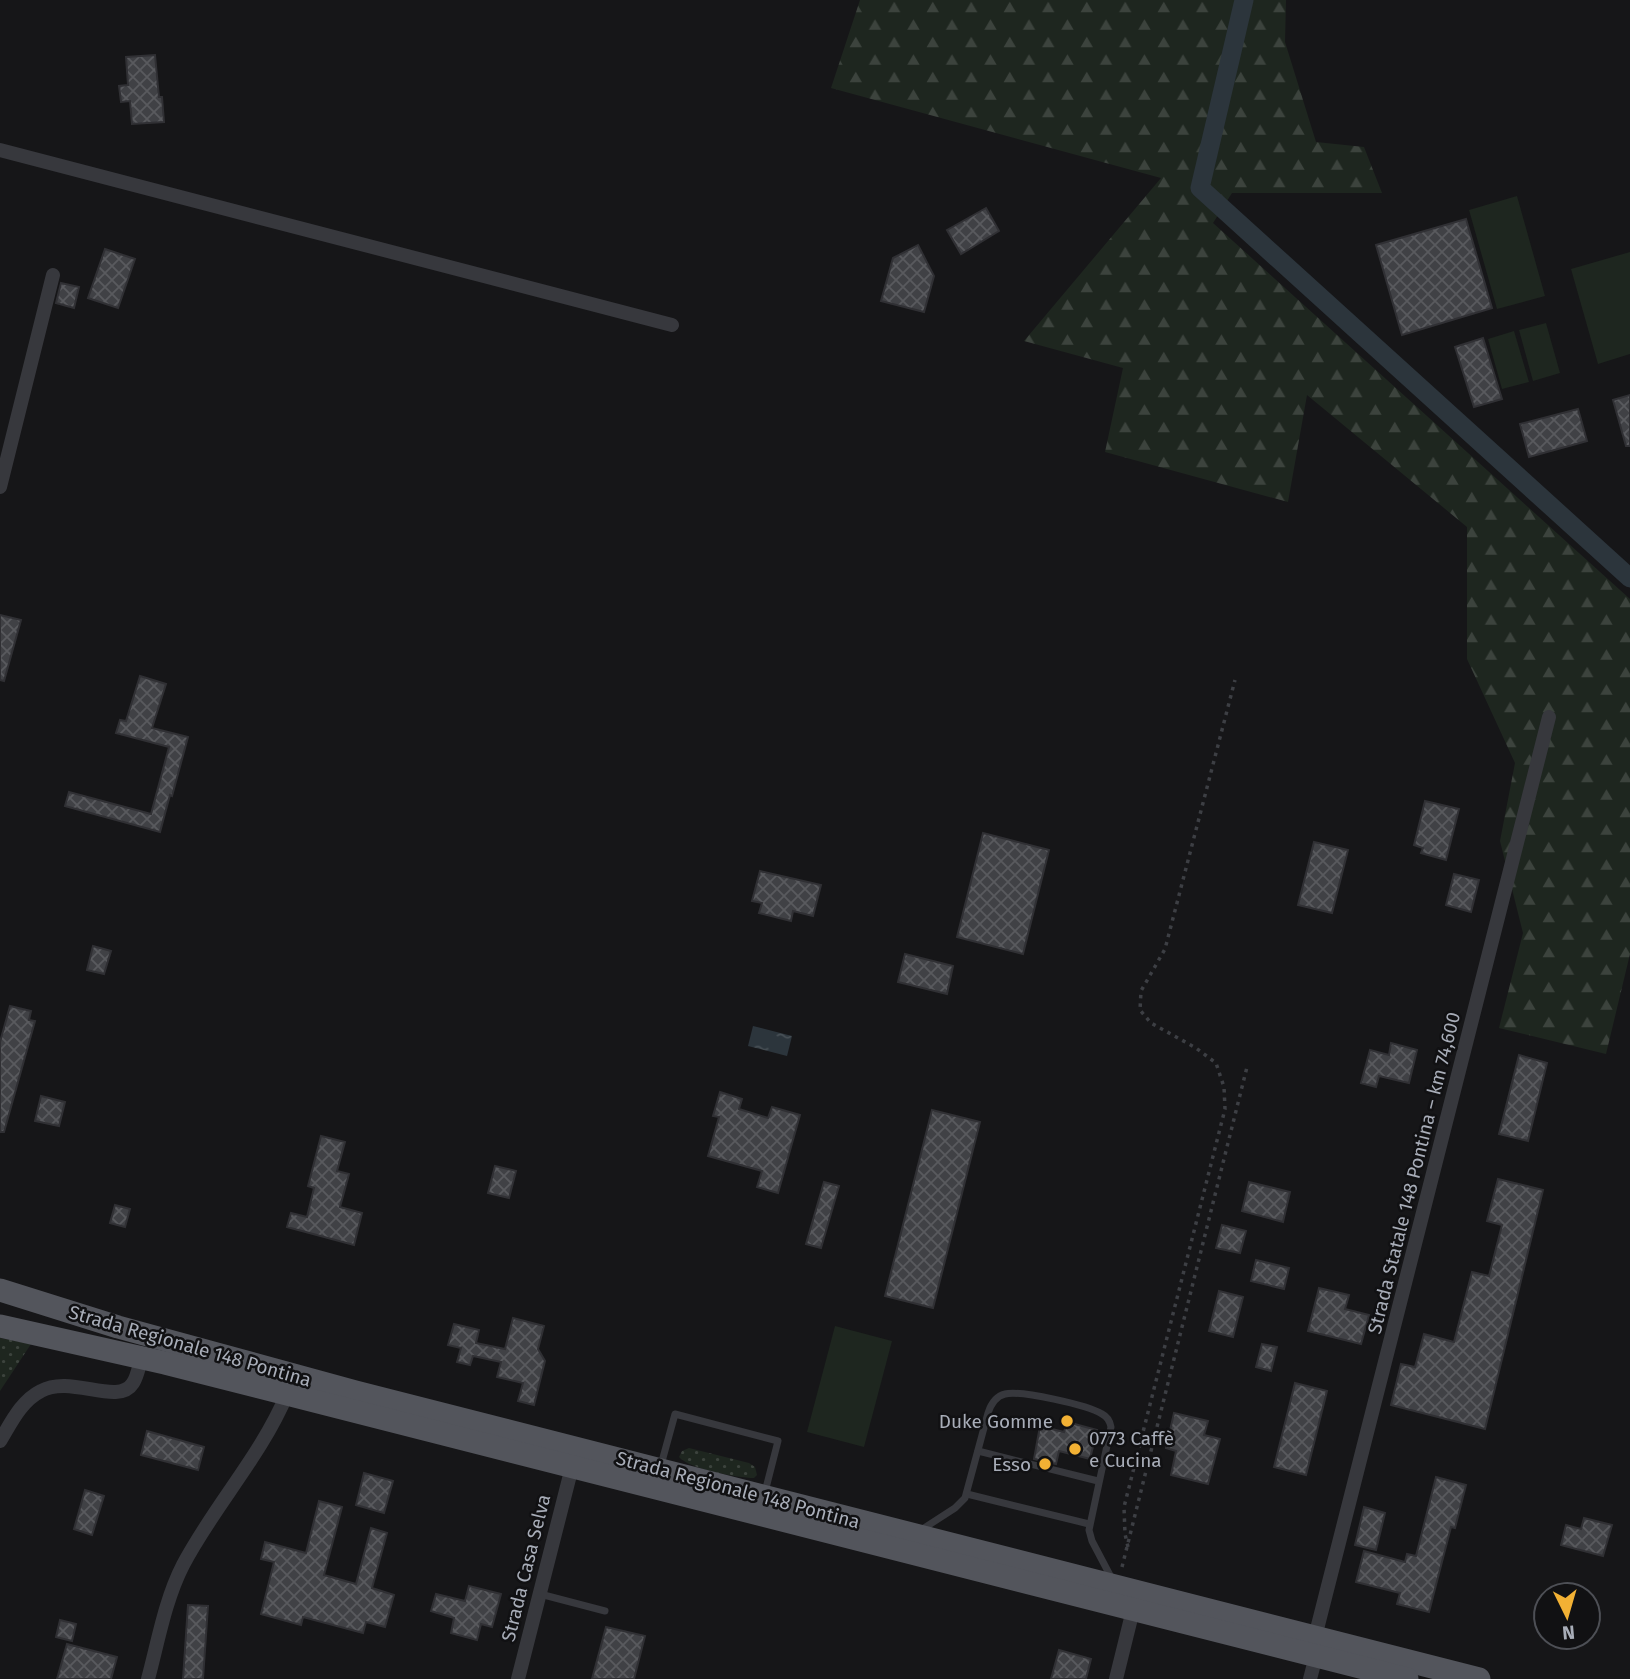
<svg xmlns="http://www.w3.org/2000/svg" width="1630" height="1679" font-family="'Fira Sans',sans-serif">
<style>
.grass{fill:url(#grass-dots)}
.forest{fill:url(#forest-firs)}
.garden{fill:#1e261f}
.water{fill:url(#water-ripples)}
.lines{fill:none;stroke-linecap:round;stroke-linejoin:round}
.canal{stroke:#2c353c;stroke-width:19}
.building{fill:url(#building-cross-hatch);stroke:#303034;stroke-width:2}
.path{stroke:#3d3f44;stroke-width:3.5;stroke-dasharray:3.5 5;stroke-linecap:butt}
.lane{stroke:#37383d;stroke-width:7}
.street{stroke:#37383d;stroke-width:14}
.primary{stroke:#53555c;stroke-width:23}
.poi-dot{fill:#f2b134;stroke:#111113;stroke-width:2.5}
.labels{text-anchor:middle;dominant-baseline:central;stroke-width:5;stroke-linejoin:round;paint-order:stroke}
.street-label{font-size:19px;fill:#a8adb8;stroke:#111113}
.poi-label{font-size:19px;fill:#a8adb8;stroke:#111113;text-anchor:end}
</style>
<defs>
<pattern id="grass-dots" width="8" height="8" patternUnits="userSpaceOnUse" patternTransform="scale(1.75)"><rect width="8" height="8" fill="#1e261f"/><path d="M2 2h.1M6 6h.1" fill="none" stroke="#3c433d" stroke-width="1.8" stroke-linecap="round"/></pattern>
<pattern id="forest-firs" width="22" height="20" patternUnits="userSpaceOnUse" patternTransform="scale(1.75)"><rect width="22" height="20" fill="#1e261f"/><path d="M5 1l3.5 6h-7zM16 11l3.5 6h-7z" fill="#3c433d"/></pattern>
<pattern id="water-ripples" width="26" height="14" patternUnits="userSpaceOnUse" patternTransform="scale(1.75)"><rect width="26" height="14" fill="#2c353c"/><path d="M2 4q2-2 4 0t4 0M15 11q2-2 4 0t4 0" fill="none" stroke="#485056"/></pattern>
<pattern id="building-cross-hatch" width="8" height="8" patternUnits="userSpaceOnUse" patternTransform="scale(1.75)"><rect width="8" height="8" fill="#404145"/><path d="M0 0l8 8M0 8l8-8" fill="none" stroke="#595a5e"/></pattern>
</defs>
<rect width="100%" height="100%" fill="#161618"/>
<g class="grass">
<path d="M0,1338L31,1344L0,1391Z"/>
<path d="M689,1448L749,1463L755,1467L757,1475L754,1478C738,1478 689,1469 679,1457L682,1451Z"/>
</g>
<path class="forest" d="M860,0H1286L1285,42L1316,142L1364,147L1382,193H1232L1213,223L1630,599V954L1606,1054L1499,1028L1523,933L1500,841L1515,763L1467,659V527L1307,395L1288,502L1105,452L1123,368L1024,341L1161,178L831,88Z"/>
<g class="garden">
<path d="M1517,196L1545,296L1497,309L1469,210Z"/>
<path d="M1630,252V354L1598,364L1571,269Z"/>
<path d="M1546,323L1560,373L1533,381L1519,330Z"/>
<path d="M1514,331L1529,382L1502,389L1488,339Z"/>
<path d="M835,1326L892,1341L864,1447L807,1432Z"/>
</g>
<path class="water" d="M753,1026L792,1036L787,1056L748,1046Z"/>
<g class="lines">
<path class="canal" d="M1244,0L1200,188L1630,578"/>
</g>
<g class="building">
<path d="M155,55L159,97H162L164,122L132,124L130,101L121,102L119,86L128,85L126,57Z"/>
<path d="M986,208L999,231L961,254L947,230Z"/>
<path d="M1466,219L1492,308L1402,335L1376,245Z"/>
<path d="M918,245L934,276L924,312L881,301L893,258Z"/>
<path d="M105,249L135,259L118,308L88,298Z"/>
<path d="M61,283L79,287L74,308L56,303Z"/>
<path d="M1483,338L1502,399L1474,407L1455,347Z"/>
<path d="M1630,395V446H1626L1613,400Z"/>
<path d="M1578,409L1587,441L1529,457L1520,424Z"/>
<path d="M0,615L21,620L4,681L0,680Z"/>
<path d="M140,676L166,684L152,728L188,737L172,796L170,795L160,832L65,806L69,792L151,814L169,747L116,733L120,720L126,721Z"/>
<path d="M1425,801L1459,809L1446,860L1421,853L1423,848L1414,845Z"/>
<path d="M983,833L1049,850L1023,954L957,937Z"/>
<path d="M1314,842L1348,850L1332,913L1298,905Z"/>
<path d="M760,871L821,885L813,916L793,911L791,921L759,913L762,903L752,901Z"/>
<path d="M1454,874L1479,880L1471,912L1446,905Z"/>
<path d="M93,946L111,951L104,974L87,970Z"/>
<path d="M905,954L953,966L947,994L898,982Z"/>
<path d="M10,1006L31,1011L29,1020L35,1021L4,1132H0V1042Z"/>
<path d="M1391,1043L1417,1050L1409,1083L1379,1076L1376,1087L1361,1083L1370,1050L1389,1055Z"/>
<path d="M1519,1055L1547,1063L1528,1141L1499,1134Z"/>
<path d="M720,1092L742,1099L739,1109L768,1118L772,1107L800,1115L778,1193L757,1187L762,1171L708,1156L719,1117L713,1116Z"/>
<path d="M41,1096L65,1102L59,1126L35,1121Z"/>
<path d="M932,1110L980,1122L933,1308L885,1296Z"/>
<path d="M321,1136L345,1142L337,1171L349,1174L340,1207L362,1213L354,1245L287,1227L291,1213L307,1217L314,1188L308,1186Z"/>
<path d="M495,1166L516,1171L509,1198L488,1193Z"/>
<path d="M1498,1179L1543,1190L1485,1429L1391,1405L1401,1364L1415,1367L1424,1334L1454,1342L1472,1272L1489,1276L1502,1225L1487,1221Z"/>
<path d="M824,1182L839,1186L821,1248L806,1244Z"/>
<path d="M1249,1182L1290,1192L1283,1222L1242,1211Z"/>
<path d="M115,1205L130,1209L125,1227L110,1223Z"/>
<path d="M1222,1225L1246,1231L1240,1253L1216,1248Z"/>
<path d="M1256,1260L1289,1268L1284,1289L1251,1281Z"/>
<path d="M1319,1288L1349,1295L1345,1309L1369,1315L1361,1344L1308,1331Z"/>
<path d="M1219,1291L1243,1297L1233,1337L1209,1331Z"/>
<path d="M513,1318L544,1326L538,1349L545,1361L534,1405L518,1401L523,1383L497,1377L501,1362L473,1356L470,1365L457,1362L461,1348L448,1345L454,1324L479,1330L476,1343L505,1349Z"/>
<path d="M1262,1344L1277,1347L1271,1371L1256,1367Z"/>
<path d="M1295,1383L1327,1391L1306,1475L1274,1467Z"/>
<path d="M1174,1413L1208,1421L1204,1435L1220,1439L1208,1484L1171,1475L1176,1451L1166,1448Z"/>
<path d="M1067,1422L1097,1430L1090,1459L1059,1451L1056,1464L1034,1459L1040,1426L1064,1432Z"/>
<path d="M147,1431L204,1447L198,1470L141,1455Z"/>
<path d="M364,1473L393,1481L384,1513L356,1505Z"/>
<path d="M1436,1477L1466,1485L1455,1528L1451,1527L1429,1612L1397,1604L1400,1593L1356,1582L1364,1551L1405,1562L1407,1554L1416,1556Z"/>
<path d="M85,1490L104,1496L92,1535L74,1529Z"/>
<path d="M319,1501L342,1507L324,1575L356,1584L371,1528L387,1533L372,1588L394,1595L385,1627L366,1622L363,1633L303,1617L301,1625L261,1614L274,1562L261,1559L265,1542L306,1553Z"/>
<path d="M1364,1507L1385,1513L1376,1550L1355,1545Z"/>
<path d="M1584,1518L1612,1525L1603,1556L1561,1545L1566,1525L1581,1529Z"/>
<path d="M469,1586L501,1594L492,1627L481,1624L477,1640L451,1633L454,1618L431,1611L436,1594L465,1601Z"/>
<path d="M188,1605L208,1606L203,1679H183Z"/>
<path d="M60,1620L76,1624L72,1641L56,1637Z"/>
<path d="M606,1627L645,1636L634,1679H592Z"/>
<path d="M67,1644L117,1657L111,1679H57Z"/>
<path d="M1059,1650L1091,1659L1086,1679H1051Z"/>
</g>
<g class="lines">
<g class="path">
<path d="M1128,1547L1125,1534L1124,1507L1225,1109L1224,1087L1216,1063L1196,1048L1151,1023L1140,1010L1141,991L1165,949L1235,680"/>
<path d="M1122,1567L1247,1067"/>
</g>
<g class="lane">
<path d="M978,1451L1098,1481"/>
<path d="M661,1465L675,1414L778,1441L765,1492"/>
<path d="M967,1494L1089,1524"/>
<path d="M921,1530L955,1508L965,1498L988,1413C991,1404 996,1396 1005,1394C1020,1390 1088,1405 1102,1414C1108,1417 1110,1421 1111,1427L1089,1530L1092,1541L1112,1579"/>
<path d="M540,1594L605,1611"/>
</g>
<g class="street">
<path d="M0,150L672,325"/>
<path d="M0,487L53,275"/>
<path d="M0,1441C11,1423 21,1401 41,1391C71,1374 118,1407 133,1383C138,1375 139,1365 142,1357"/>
<path d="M1315,1637L1549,717"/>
<path d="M148,1679C158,1642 165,1600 183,1565C214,1506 261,1456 287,1394"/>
<path d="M518,1679L572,1467"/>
<path d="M1116,1679L1133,1610"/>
<path d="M1310,1679L1316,1656"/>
</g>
<g class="primary">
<path d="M0,1290L118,1327L356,1392L1479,1679"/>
<path d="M0,1326L165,1363L1407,1679"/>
</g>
</g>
<g class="poi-dot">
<circle cx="1067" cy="1421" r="7"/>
<circle cx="1075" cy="1449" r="7"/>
<circle cx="1045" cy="1464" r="7"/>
</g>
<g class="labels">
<g class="street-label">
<text transform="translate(1414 1173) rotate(-76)">Strada Statale 148 Pontina – km 74,600</text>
<text transform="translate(190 1346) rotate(16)">Strada Regionale 148 Pontina</text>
<text transform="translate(738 1490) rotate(15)">Strada Regionale 148 Pontina</text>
<text transform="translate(526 1568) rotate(-76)">Strada Casa Selva</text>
</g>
<g class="poi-label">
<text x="1053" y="1421">Duke Gomme</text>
<text x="1089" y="1438" text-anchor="start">0773 Caffè<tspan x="1089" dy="22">e Cucina</tspan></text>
<text x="1031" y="1464">Esso</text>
</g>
</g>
<g transform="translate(1567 1616) rotate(175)"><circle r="33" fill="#111113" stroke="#4d4f55" stroke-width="2"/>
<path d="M0-5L12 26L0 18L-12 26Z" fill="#f2b134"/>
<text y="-10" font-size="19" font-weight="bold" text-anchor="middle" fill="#a8adb8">N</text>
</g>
</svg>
